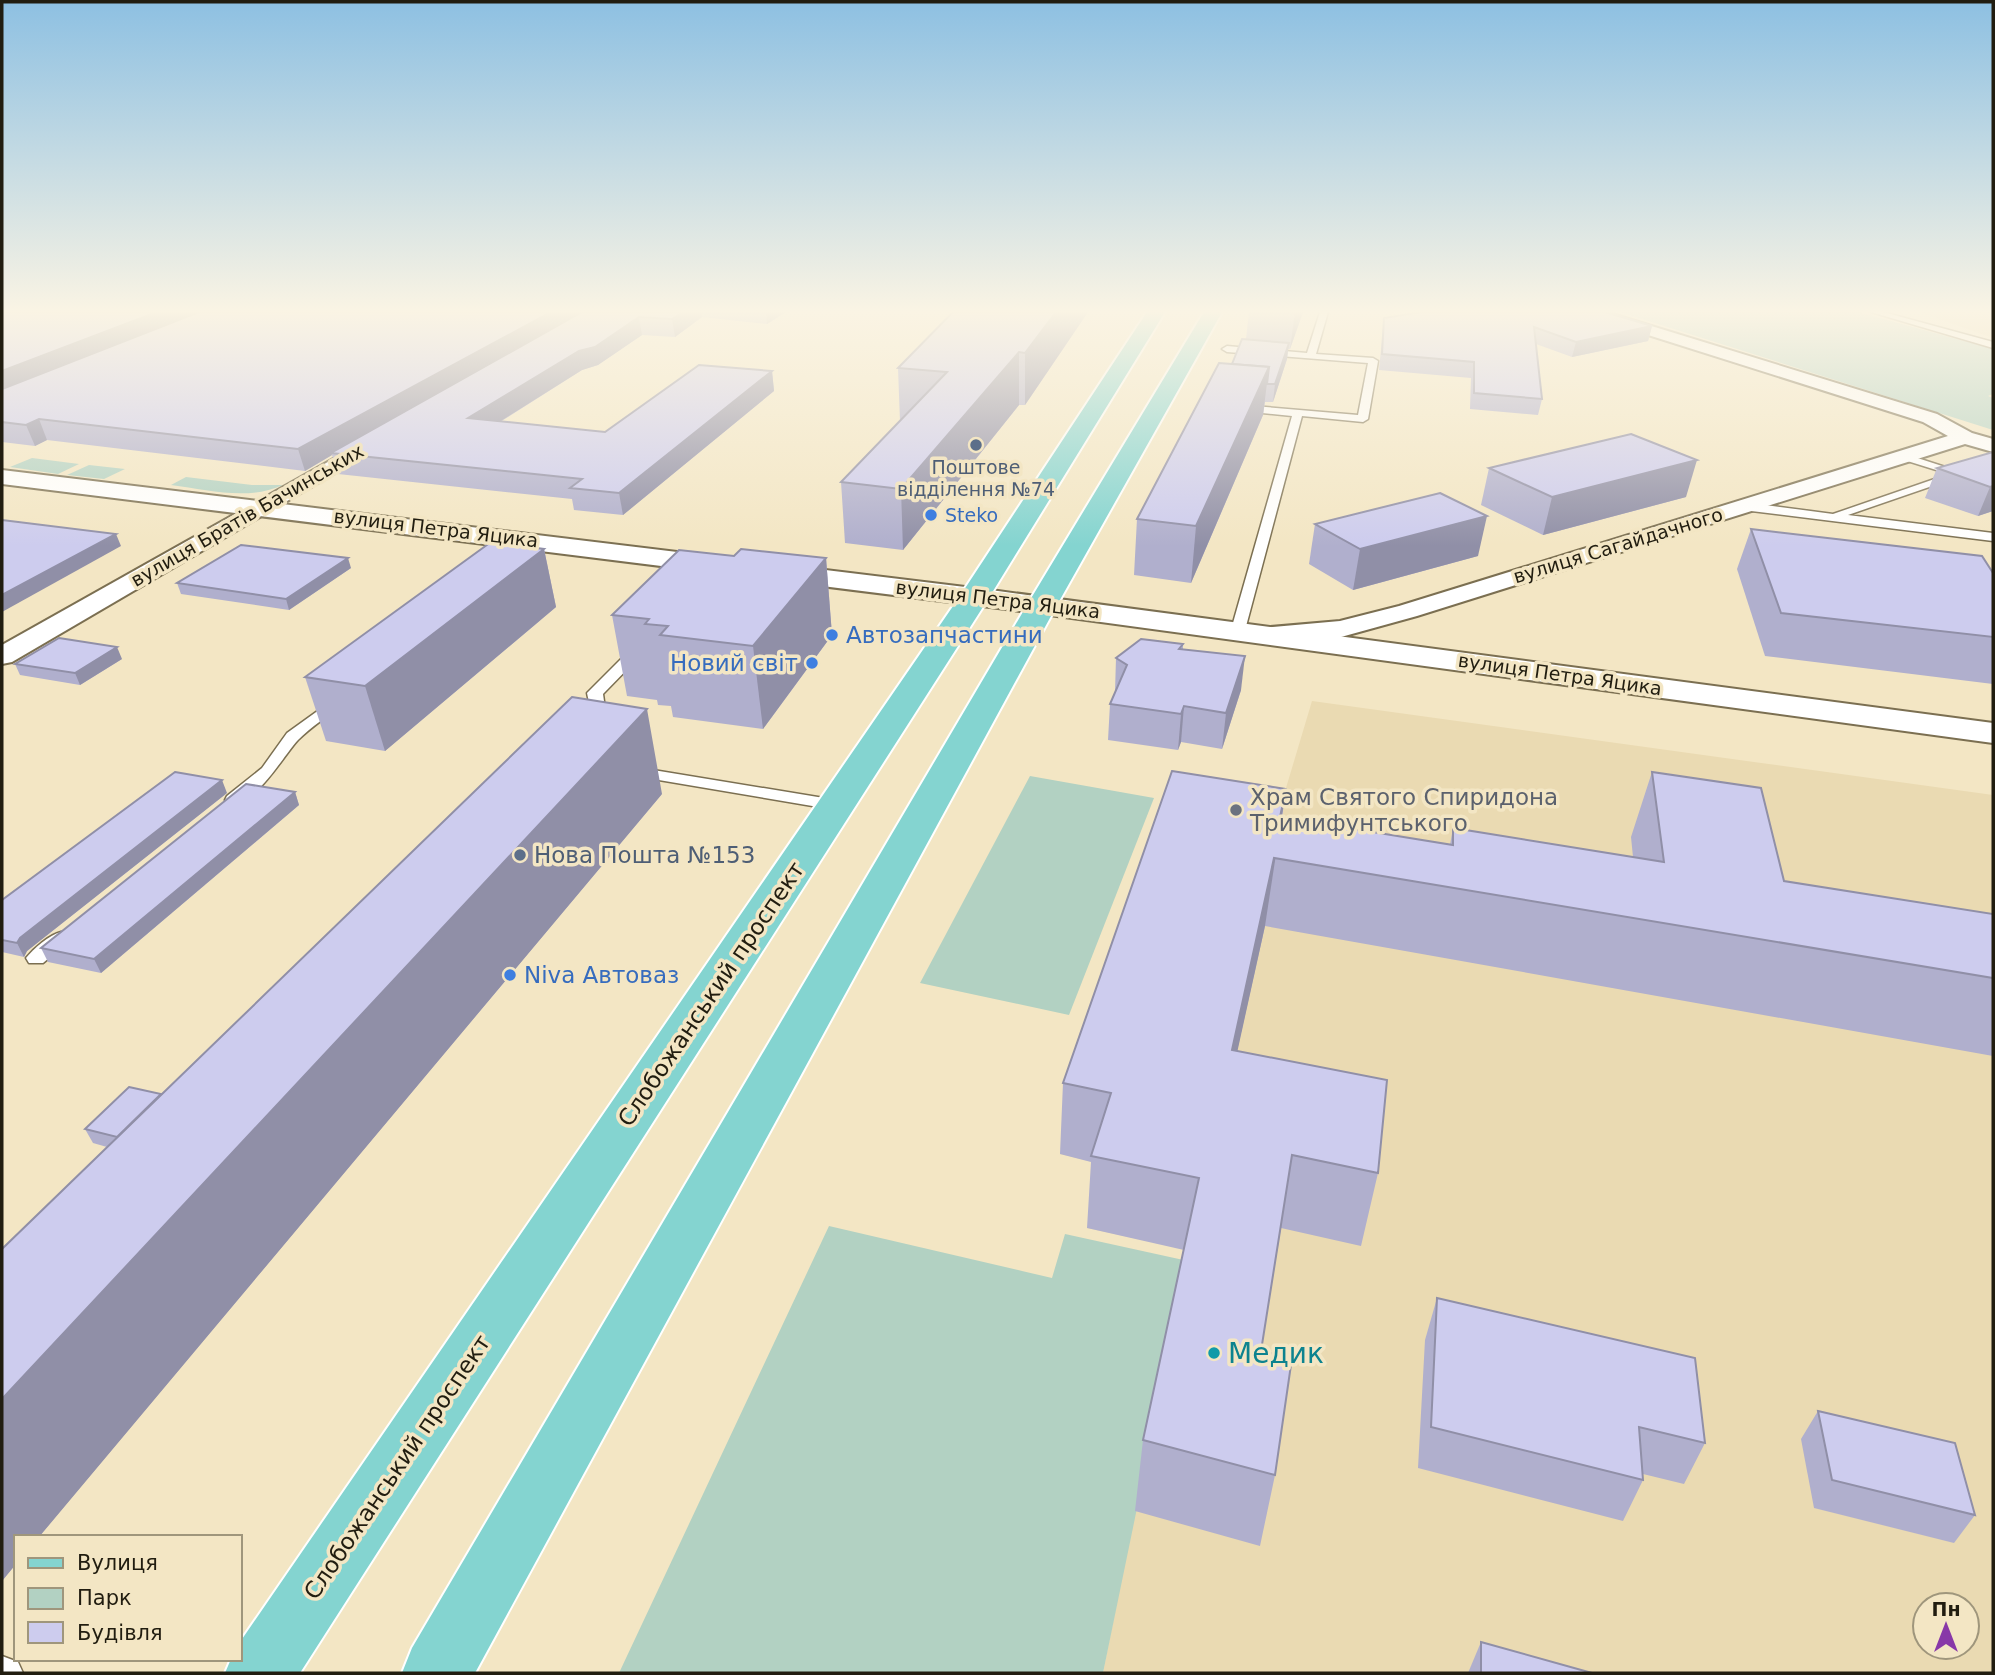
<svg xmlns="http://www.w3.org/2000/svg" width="1995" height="1675" font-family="'DejaVu Sans',sans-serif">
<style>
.built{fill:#eadab2;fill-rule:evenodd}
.green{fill:#b2d1c2}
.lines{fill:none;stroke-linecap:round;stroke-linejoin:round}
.service-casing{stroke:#7b6f51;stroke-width:3}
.minor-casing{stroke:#7b6f51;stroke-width:4}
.tertiary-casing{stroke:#7b6f51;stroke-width:4}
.primary-casing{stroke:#fff;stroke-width:4}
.service{fill:#fff;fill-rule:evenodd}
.minor{fill:#fff;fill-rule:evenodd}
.tertiary{fill:#fff;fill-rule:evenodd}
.primary{fill:#84d4d0;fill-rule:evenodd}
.wall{fill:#b0afcd}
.shaded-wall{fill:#908fa7}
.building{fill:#cdccee;stroke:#908fa7;stroke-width:2}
.service-dot{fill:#5c6f8a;stroke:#f3e6c4;stroke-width:2.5}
.shop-dot{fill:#3f7fe0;stroke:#f3e6c4;stroke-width:2.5}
.worship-dot{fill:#6b7280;stroke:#f3e6c4;stroke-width:2.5}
.culture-dot{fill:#0f9aa8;stroke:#f3e6c4;stroke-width:2.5}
.labels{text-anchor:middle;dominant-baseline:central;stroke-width:7;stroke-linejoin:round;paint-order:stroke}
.far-service-label{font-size:19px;fill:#4e5e75;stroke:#f3e6c4}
.far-street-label{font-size:19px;fill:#211d10;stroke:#f3e6c4}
.far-shop-label{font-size:19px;fill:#366cbe;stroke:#f3e6c4;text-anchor:start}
.shop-label{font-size:23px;fill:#366cbe;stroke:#f3e6c4;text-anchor:start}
.worship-label{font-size:23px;fill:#5b616d;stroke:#f3e6c4;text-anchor:start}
.service-label{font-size:23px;fill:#4e5e75;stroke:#f3e6c4;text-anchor:start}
.street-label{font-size:23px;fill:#211d10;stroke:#f3e6c4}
.near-culture-label{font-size:28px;fill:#0d838f;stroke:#f3e6c4;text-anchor:start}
</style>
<rect width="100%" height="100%" fill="#f3e6c4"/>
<g class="built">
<path d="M1919,312H1993V338Z"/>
<path d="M1312,701L1993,795V1673H1103L1135,1511L1201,1210L1162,1202L1152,1242L1087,1228L1106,1165L1060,1154L1187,773L1286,788ZM1925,1605H1967V1647H1925Z"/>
</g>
<g class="green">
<path d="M1620,312H1858L1993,349V394L1988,396L1993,398V430Z"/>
<path d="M32,458L79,464L58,474L10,467Z"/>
<path d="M89,465L125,469L104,479L67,475Z"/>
<path d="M186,477L252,485H283C248,501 209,490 171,485Z"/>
<path d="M1030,776L1154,798L1069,1015L920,983Z"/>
<path d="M829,1226L1052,1278L1065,1234L1188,1261L1103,1673H619Z"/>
</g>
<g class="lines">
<g class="service-casing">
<g id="service">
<path d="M1320,312H1328L1316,354L1373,358L1378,361L1368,419L1363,422L1302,416L1245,630L1238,634L1233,633L1231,630L1292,416L1242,411L1237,408L1242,405L1358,415L1368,363L1227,352L1222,349L1227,346L1307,353Z"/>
<path d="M1871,312H1883L1993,342V348Z"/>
<path d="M1905,454L1967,474L1848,515L1993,533V541L1743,510L1737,506L1743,502L1833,514L1949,474L1901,459V455Z"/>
<path d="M638,646L643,647V653L603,694L607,723L604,726H594L587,693L633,647Z"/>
<path d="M337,697L345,702L342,705C328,716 311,727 298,740C283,756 253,810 227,804L225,800L227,796L262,768L287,733Z"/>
<path d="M635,767L836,800L844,805L836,810L629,775L627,772Z"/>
<path d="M61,932L68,934L71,938L68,942L43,963H29L26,958C34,948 49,935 61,932Z"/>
<path d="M2,1656L18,1662L23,1673H2Z"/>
</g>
</g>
<g class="minor-casing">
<g id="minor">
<path d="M1583,312H1606L1937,414L1972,433L1993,439V452L1965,444L1417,616L1341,637L1269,642L1260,640L1256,634L1260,628L1340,621L1399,606L1948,436L1923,422L1585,315Z"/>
<path d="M374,436L381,438L384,442L381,446L12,662L2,664V645Z"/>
</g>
</g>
<g class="tertiary-casing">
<path id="tertiary" d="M2,470L998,591L1993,723V743L998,608L2,484Z"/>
</g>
<g class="primary-casing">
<g id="primary">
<path d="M1147,312H1165L990,596L300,1673H225L231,1659H240V1642L960,596Z"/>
<path d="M1204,312H1222L1057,605L475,1673H402L412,1648L1027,605Z"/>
</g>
</g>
<use href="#service" class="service"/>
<use href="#minor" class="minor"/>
<use href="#tertiary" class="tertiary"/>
<use href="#primary" class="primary"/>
</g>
<g class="wall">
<path d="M2,312H786L767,324L702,317L675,337L642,335L598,365L582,370L500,422L605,432L772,371L774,391L623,515L574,510L572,499L338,474L332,455L305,471L47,440L35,446L2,442Z"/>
<path d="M953,312H1088L1025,405H1019L903,550L845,543L841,482L900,421L898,368Z"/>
<path d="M1249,312H1303L1290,349H1288L1287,359L1273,402H1265L1263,415L1191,583L1134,575L1137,519L1246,339Z"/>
<path d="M1384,318L1652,326L1648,341L1572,357L1536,344L1542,399L1538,415L1470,409L1471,378L1379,370Z"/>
<path d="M1993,452V511L1978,516L1925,498L1937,468Z"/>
<path d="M1489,468L1686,497L1543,535L1481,505Z"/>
<path d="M1315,524L1478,556L1353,590L1309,564Z"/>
<path d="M1751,529L1993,637V684L1765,656L1737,569Z"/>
<path d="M544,549L556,607L385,751L326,741L305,677Z"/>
<path d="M734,556L826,558L832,635L763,729L673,717L671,706L658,705L657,700L627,696L612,615Z"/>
<path d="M351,568L289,610L181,594L177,583Z"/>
<path d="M1183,644V650L1241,690L1222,749L1181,742L1178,750L1108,740L1110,704L1115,692L1116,658Z"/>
<path d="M122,659L80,685L20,675L15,664Z"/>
<path d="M1652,772L1784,881L1993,914V1056L1265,926L1237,1051L1378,1173L1361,1246L1281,1228L1261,1351L1275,1475L1260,1546L1135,1511L1143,1440L1184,1250L1087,1228L1091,1162L1060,1154L1063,1083L1286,789L1282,818L1450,845L1453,828L1633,857L1631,837Z"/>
<path d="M295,792L299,805L101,973L48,962L41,948Z"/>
<path d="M227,793L27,951L24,957L2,952V900Z"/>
<path d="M662,794L16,1564L2,1581V1249L107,1147L93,1143L85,1129L161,1094Z"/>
<path d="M1437,1298L1705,1443L1684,1484L1643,1474V1480L1623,1521L1418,1468L1425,1340Z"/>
<path d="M1818,1411L1975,1515L1954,1543L1814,1508L1801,1439Z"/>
<path d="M1481,1642L1592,1673H1468Z"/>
</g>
<g class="shaded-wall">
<path d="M157,312H208L2,394V371Z"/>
<path d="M551,312H585L331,453L332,455L305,471L298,449Z"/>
<path d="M683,312H702V317L675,337L672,319Z"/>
<path d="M766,312H786L767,324Z"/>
<path d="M1056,312H1088L1025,405V353Z"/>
<path d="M1295,312H1303L1290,349Z"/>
<path d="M639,317L642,335L598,365L582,370L472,439L468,418L579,351Z"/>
<path d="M1652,326L1648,341L1572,357L1576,342Z"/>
<path d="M1289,343L1287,359L1273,402L1275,384Z"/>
<path d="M1019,352V405L903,550L901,489Z"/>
<path d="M1269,367L1263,415L1191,583L1196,526Z"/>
<path d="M772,371L774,391L623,515L619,493Z"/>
<path d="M39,419L47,440L35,446L26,425Z"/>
<path d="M1697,460L1686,497L1543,535L1552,497Z"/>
<path d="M1993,486V511L1978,516L1990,487Z"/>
<path d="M1487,516L1478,556L1353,590L1360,549Z"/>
<path d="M116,534L121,546L2,612V595Z"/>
<path d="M544,549L556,607L385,751L365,686Z"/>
<path d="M348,558L351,568L289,610L286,599Z"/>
<path d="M826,558L832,635L763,729L753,646Z"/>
<path d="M117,647L122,659L80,685L75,673Z"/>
<path d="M1245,656L1241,690L1222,749L1226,713Z"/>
<path d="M1184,706L1181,742L1178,750L1181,714Z"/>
<path d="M647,709L662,794L39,1537H16V1564L2,1581V1399Z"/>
<path d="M222,780L227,793L27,951L24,957L17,943L20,938Z"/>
<path d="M1286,789L1265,926L1222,1121L1232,1050Z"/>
<path d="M295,792L299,805L101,973L94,959Z"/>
</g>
<g class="building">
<path d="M2,312H157L2,371Z"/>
<path d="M199,312H551L298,449L39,419L26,425L2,422V389Z"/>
<path d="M582,312H683L672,319L639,317L595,347L579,351L468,418L605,432L699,365L772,371L619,493L570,488L582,479L331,453Z"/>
<path d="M953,312H1056L1025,353L1019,352L901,489L841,482L947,372L898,368Z"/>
<path d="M1422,312H1605L1652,326L1576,342L1534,327L1542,399L1474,393V362L1382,354L1384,318Z"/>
<path d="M1242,339L1289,343L1275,384H1267L1269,367L1232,364Z"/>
<path d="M1219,363L1269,367L1196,526L1137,519Z"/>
<path d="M1631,434L1697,460L1552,497L1489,468Z"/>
<path d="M1993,452V486L1990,487L1937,468Z"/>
<path d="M1440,493L1487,516L1360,549L1315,524Z"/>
<path d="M2,520L116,534L2,595Z"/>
<path d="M1751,529L1982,556L1993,573V637L1781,613Z"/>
<path d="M491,542L544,549L365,686L305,677Z"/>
<path d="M241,545L348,558L286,599L177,583Z"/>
<path d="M741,549L826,558L753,646L660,635L668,626L645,624L649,619L612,615L679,550L734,556Z"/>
<path d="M59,638L117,647L75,673L15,664Z"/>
<path d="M1141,639L1183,644L1179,649L1245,656L1226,713L1184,706L1181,714L1110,704L1127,665L1116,658Z"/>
<path d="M572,697L647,709L2,1399V1249Z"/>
<path d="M1172,771L1286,789L1280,817L1453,845V828L1664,862L1652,772L1761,788L1784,881L1993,914V978L1274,858L1232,1050L1387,1080L1378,1173L1292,1155L1261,1351L1292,1358L1275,1475L1143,1440L1199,1178L1091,1156L1111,1093L1063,1083Z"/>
<path d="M175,772L222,780L20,938L17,943L2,940V900Z"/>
<path d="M246,784L295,792L94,959L41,948Z"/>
<path d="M129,1087L161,1094L117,1137L85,1129Z"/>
<path d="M1437,1298L1695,1358L1705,1443L1639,1427L1643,1480L1431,1427Z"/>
<path d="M1818,1411L1955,1443L1975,1515L1832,1480Z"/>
<path d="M1481,1642L1592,1673H1481Z"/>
</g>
<linearGradient id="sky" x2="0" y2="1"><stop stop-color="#8dc0e2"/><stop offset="0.57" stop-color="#faf4e4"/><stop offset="1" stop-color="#faf4e4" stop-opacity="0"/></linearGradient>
<rect width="1995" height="546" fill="url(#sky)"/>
<g class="service-dot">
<circle cx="976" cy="445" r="7"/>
<circle cx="520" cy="855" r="7"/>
</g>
<g class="shop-dot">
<circle cx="931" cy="515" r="7"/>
<circle cx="832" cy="635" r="7"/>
<circle cx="812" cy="663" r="7"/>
<circle cx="510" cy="975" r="7"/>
</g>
<circle class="worship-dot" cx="1236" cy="810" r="7"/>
<circle class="culture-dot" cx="1214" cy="1353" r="7"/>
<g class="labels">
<g class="far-service-label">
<text x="976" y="467">Поштове<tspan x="976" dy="22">відділення №74</tspan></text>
</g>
<g class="far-street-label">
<text transform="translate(247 515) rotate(-30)">вулиця Братів Бачинських</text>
<text transform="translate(436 528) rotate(7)">вулиця Петра Яцика</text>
<text transform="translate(1618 545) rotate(-17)">вулиця Сагайдачного</text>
<text transform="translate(998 599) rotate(7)">вулиця Петра Яцика</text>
<text transform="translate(1560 674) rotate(8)">вулиця Петра Яцика</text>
</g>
<g class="far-shop-label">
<text x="945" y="515">Steko</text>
</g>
<g class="shop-label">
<text x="846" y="635">Автозапчастини</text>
<text x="798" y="663" text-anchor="end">Новий світ</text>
<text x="524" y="975">Niva Автоваз</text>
</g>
<g class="worship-label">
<text x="1250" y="797">Храм Святого Спиридона<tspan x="1250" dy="26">Тримифунтського</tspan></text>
</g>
<g class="service-label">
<text x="534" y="855">Нова Пошта №153</text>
</g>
<g class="street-label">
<text transform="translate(711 994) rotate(-56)">Слобожанський проспект</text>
<text transform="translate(397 1467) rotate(-56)">Слобожанський проспект</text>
</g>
<g class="near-culture-label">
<text x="1228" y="1353">Медик</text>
</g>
</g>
<rect width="1995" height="1675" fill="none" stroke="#211d10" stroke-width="7"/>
<rect x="14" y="1535" width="228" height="126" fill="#f3e6c4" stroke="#9f967c" stroke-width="2"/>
<rect x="28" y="1558" width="35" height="10" fill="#84d4d0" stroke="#9f967c" stroke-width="2"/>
<text x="77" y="1570" font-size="21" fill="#211d10">Вулиця</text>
<rect x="28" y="1588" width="35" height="21" fill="#b2d1c2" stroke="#9f967c" stroke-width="2"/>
<text x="77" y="1605" font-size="21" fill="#211d10">Парк</text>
<rect x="28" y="1622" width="35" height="21" fill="#cdccee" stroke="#9f967c" stroke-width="2"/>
<text x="77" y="1640" font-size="21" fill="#211d10">Будівля</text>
<g transform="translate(1946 1626)"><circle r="33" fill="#f3e6c4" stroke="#9f967c" stroke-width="2"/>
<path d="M0-5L12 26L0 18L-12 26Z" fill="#8838a8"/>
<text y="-10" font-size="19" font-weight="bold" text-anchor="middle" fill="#211d10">Пн</text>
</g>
</svg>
